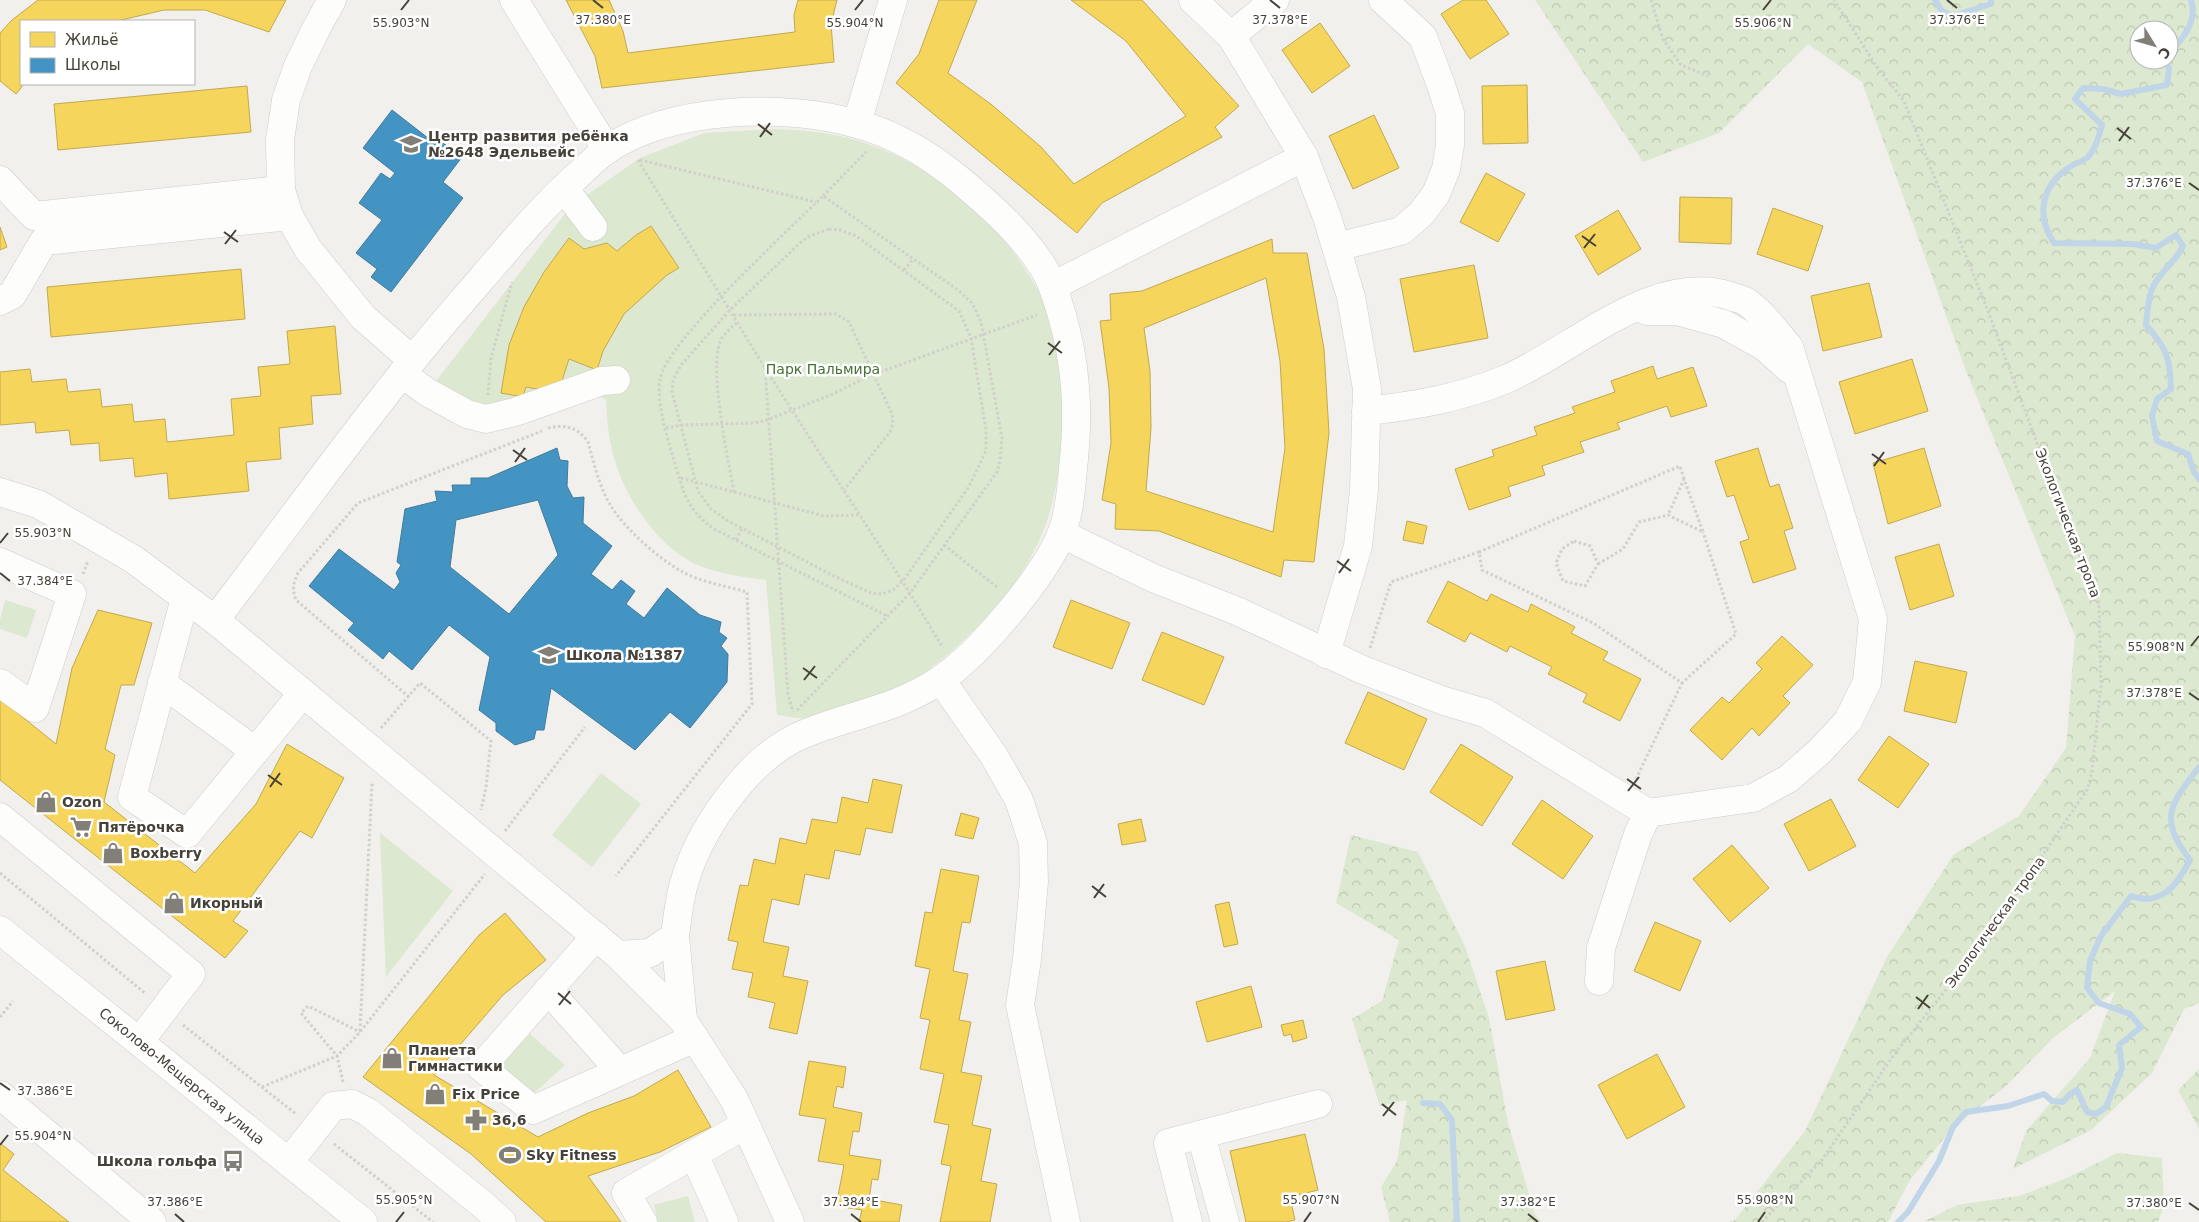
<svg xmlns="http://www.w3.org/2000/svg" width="2199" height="1222" font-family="'DejaVu Sans',sans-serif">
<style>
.forest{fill:url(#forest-crowns);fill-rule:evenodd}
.park{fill:#dce8cf}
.homes{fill:#f6d55c;stroke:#c1a952;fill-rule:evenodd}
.schools{fill:#4393c3;stroke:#447b9a;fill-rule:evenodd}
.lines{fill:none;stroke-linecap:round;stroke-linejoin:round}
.stream{stroke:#c1d5e9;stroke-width:6}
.minor-casing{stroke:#cfcdc9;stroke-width:29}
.path{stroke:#d1d0cb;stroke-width:3;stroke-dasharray:2.5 2.5;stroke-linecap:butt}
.minor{stroke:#fdfdfc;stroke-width:28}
.ticks{fill:none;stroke:#464239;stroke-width:2}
.labels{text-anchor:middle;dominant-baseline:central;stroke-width:5;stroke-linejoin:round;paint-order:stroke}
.poi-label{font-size:14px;font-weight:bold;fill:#464239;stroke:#fff;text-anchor:start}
.park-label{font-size:14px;fill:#447132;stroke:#fff}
.street-label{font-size:14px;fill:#464239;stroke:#fff}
.ticks-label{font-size:12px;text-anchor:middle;fill:#464239;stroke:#fff;stroke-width:5;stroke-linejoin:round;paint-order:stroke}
</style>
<defs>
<pattern id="forest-crowns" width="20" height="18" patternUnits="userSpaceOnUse" patternTransform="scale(1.25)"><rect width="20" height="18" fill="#dce8cf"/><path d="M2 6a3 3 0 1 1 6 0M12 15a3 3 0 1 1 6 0" fill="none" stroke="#bec8b2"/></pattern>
</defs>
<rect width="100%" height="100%" fill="#f1f0ec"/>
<g class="forest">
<path d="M1535,0H2199V1003L2184,1009L2152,1073L2091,1130L2013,1169L2026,1131L2090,1058L2115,991L2053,1038L2005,1087L1953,1127L1910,1180L1888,1222H1728L1735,1220L1805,1131L1887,957L1954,854L2019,816L2066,748L2075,636L1966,371L1862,82L1808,44L1719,133L1643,162ZM2139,30H2169V60H2139Z"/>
<path d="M1351,835L1418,852L1465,946L1489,1018L1508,1123L1535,1214L1541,1222H1390L1381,1187L1397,1161L1407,1100L1380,1106L1352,1019L1382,1001L1399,940L1336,903Z"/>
<path d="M2199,1069V1129L2178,1090Z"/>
<path d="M2117,1153L2162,1158L2164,1205L2158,1222L1925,1221L1957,1205L2019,1196L2067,1178Z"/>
</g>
<g class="park">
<path d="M773,129C805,130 838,133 868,144C935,167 996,220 1032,280C1037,289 1044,298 1047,308C1061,351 1065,395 1062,440C1059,477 1052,518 1034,551C1016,587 986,620 956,647C920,680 894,691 849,706C838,710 825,716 814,718C803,720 788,716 777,715L766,580C743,577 719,574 698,565C662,551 627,501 616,464C609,444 607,421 606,400L596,393L482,432L420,402L571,206L640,158L704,133Z"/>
<path d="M5,600L36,610L27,638L0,629V620Z"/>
<path d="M601,773L641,804L592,867L552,835Z"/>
<path d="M380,833L453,891L386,977Z"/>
<path d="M530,1034L565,1065L530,1097L497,1068Z"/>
<path d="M688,1196L695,1222H658L654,1205Z"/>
</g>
<g class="homes">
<path d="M38,0H286L269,32L205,10H164L117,21H21V84H24L16,94L0,81V33L12,20Z"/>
<path d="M566,0H609L623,31L628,53L795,32L794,15L798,0H837L831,24L834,62L602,88L595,56Z"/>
<path d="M939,0H977L948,73L992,105L1041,147L1074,184L1186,116L1126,41L1071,0H1142L1239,106L1215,127L1222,137L1102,203L1077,233L896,83L919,54Z"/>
<path d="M1463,0H1486L1509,34L1470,59L1441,14Z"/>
<path d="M1320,23L1350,66L1312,93L1282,50Z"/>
<path d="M1527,85L1528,143L1483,144L1482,86Z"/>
<path d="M247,86L251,132L58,150L54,104Z"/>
<path d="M1374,115L1399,168L1353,189L1329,136Z"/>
<path d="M1486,173L1525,194L1498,242L1460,222Z"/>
<path d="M1680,197L1732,198L1731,244L1679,242Z"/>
<path d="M1773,208L1823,226L1808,271L1757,254Z"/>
<path d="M1618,210L1641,249L1598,275L1575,236Z"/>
<path d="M651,226L679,268L667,275L624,314L603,351L597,370L569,359L558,393L526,387L523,397L501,393L509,345L524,307L544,272L569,238L584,249L607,243L617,251L636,235Z"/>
<path d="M0,227L7,247L0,250Z"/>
<path d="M1272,239L1273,253H1307L1324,349L1329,433L1314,562L1284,560L1281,577L1159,531L1115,529L1116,504L1102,500L1111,443L1109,388L1100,321L1111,320L1110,294L1142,291ZM1266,278L1280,361L1285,448L1273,532L1146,491L1151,428L1150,371L1144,328Z"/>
<path d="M1474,265L1488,338L1414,352L1400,279Z"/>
<path d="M241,269L245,319L51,337L47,287Z"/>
<path d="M1869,283L1882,337L1823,351L1811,296Z"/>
<path d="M335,326L341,394L311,396L313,424L279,428L281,459L246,462L249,491L169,499L167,473L135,477L133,458L100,461L99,443L71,445L69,430L36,433L35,422L0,425V372L30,369L32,382L66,379L68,392L100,389L102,407L132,404L134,422L165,419L167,442L234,435L231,399L261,396L258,367L290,364L287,331Z"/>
<path d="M1912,359L1928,411L1855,434L1839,382Z"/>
<path d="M1653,366L1657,379L1693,367L1707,406L1671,417L1667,406L1617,423L1620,429L1580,442L1584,452L1542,466L1545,475L1508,487L1511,496L1469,510L1455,469L1494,456L1492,450L1537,435L1534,427L1575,413L1572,407L1615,392L1611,381Z"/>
<path d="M1758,448L1770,487L1779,484L1793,528L1784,531L1796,569L1753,583L1740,542L1749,539L1734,495L1727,497L1715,461Z"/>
<path d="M1924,448L1941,506L1888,524L1873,463Z"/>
<path d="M1407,521L1427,526L1423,544L1403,540Z"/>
<path d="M1939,544L1954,596L1910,610L1895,557Z"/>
<path d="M1448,581L1487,601L1491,594L1528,612L1531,604L1575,627L1571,633L1608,652L1603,660L1641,679L1620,721L1583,702L1587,694L1548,674L1552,667L1510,646L1507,652L1470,633L1465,642L1427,622Z"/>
<path d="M1071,600L1130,623L1112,669L1053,647Z"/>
<path d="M98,610L152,623L134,685H121L105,749L115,755L104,802L195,873L256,804L287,744L344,778L312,838L300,831L233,921L248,931L225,958L0,780V699L56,744L72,668Z"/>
<path d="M1162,632L1224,657L1204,705L1142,680Z"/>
<path d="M1782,636L1813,665L1783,696L1790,703L1759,736L1752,728L1722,760L1690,730L1722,697L1729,703L1762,669L1756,663Z"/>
<path d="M1915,661L1967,672L1956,723L1904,711Z"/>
<path d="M1368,692L1427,719L1404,770L1345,743Z"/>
<path d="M1889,736L1929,764L1898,808L1858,780Z"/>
<path d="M1461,744L1513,777L1482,826L1430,792Z"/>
<path d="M873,779L902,785L892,833L866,828L860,855L835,850L829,879L805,874L799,905L772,899L763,942L789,947L783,976L808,981L797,1034L769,1028L775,1003L748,997L753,973L732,969L738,942L728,940L740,885L748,886L754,859L775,864L780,838L806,844L812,819L837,823L842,797L868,803Z"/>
<path d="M1831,799L1856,846L1809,871L1784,824Z"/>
<path d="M1542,800L1593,836L1563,879L1512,844Z"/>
<path d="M961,813L979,818L973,839L955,835Z"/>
<path d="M1141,819L1146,841L1122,845L1118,824Z"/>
<path d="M1732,845L1769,888L1730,922L1693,879Z"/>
<path d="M941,869L979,876L970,923L962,922L953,971L968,974L959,1020L971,1022L961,1072L982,1076L972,1125L991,1129L981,1181L997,1184L990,1222H940L951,1166L941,1164L949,1125L934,1122L944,1074L920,1069L930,1020L920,1018L930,969L915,966L925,912L932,913Z"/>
<path d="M1229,902L1238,944L1224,947L1215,905Z"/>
<path d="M505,913L546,960L503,995L434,1075L538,1137L588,1113L634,1096L678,1070L711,1127L660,1152L588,1176L621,1222H546L471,1154L363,1077L479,935Z"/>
<path d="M1655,922L1701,941L1680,991L1634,971Z"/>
<path d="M1545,961L1555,1010L1506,1020L1496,971Z"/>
<path d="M1251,986L1262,1027L1207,1042L1196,1002Z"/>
<path d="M1303,1020L1307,1038L1293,1042L1291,1034L1284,1036L1281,1025Z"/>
<path d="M1657,1054L1685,1107L1627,1139L1598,1085Z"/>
<path d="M809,1061L846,1067L843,1088L837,1086L833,1107L862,1113L859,1132L853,1131L849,1155L881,1160L878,1180L872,1179L869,1199L902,1205L899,1222H859L862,1210L836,1206L844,1165L818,1161L826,1119L799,1115Z"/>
<path d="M1305,1134L1318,1190L1290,1197L1295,1220L1286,1222H1246L1230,1151Z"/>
<path d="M0,1143L14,1154L3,1170L69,1222H0Z"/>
</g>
<g class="schools">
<path d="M392,110L428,138L431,134L462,157L443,182L463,198L391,292L371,277L377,269L356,253L382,220L359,203L381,173L390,179L395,173L363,148Z"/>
<path d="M557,448L560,460L568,461L567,486L573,498L584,497L583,523L612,546L591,574L612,590L621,580L635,591L626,604L644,618L667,588L700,615L721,622L719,632L727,638L721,646L728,654L727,682L690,728L670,712L635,750L551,688L544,730H536L534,739L515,745L496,731V723L479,710L490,657L449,625L412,670L389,651L383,659L348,630L354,623L309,586L339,549L394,590L400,582L396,573L401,565L397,562L405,509L437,501L435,491L453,492L452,485H471V478H488ZM538,500L558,555L509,614L450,567L456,520Z"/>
</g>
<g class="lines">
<g class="stream">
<path d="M1935,0L1942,11L1953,16L1991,4V0"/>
<path d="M2169,53C2183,39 2198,21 2191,0"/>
<path d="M2166,60L2169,69L2167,85L2121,94L2103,89L2083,88L2075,99L2102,125C2099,136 2096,148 2088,157C2083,162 2074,163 2068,168C2041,187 2036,216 2054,243L2133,244L2156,248L2176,235L2183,246C2176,262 2158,273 2152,289C2148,300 2147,313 2146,325C2167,349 2170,357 2171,389L2157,399L2152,416L2157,441L2188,454L2194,472L2199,479"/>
<path d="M1423,1103L1440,1104L1452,1120L1457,1222"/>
<path d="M1898,1222L1908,1212L1939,1161L1953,1127L1966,1112L2008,1106L2044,1094L2052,1101L2063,1102L2070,1094L2077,1090L2087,1112L2096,1114L2106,1107L2122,1068L2119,1045L2141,1027L2130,1014L2099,1003L2087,988L2090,961L2101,936L2131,896C2161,907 2177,885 2190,860C2158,818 2170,805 2199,767"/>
</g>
<g class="minor-casing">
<g id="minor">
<path d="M332,0L317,27L298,66L286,100L280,140L281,190L289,216L308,249L363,317L412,360"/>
<path d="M514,0L607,150"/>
<path d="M1193,0L1231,36L1304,157L1327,217L1351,297L1367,389L1364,490L1358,546L1326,654"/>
<path d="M1231,36L1275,0"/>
<path d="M857,123L893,0"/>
<path d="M0,180L34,216L281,190"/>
<path d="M564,188L593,227"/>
<path d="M1336,247L1401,231L1421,214L1436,194L1446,169L1450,145V113L1441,85L1423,37L1383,0"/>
<path d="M1053,286L1304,157"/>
<path d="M0,301L12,295L44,241L289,216"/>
<path d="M1647,311H1677L1724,324L1765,347L1789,369"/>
<path d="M402,374L427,392L467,414L486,419L515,412L602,381L616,380"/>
<path d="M0,492L38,504L133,559L215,620L618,955L683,1020L734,1099L790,1222"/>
<path d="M1062,534L1153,578L1237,611L1363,670L1444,701L1485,713L1648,813L1753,798L1788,779L1820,751L1848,721L1867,682L1873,619L1789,347C1776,332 1762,312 1745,301C1741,299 1735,298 1730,296C1654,271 1572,351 1506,379C1461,398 1414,406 1366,411"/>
<path d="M0,562L72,594L35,708L0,683"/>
<path d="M185,598L132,797L187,834L303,693"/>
<path d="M215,620C281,534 344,445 413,360C435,332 460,304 483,277C514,241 543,206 578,175C587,167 597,156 608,149C671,107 785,103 857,124C895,134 931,156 961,181C991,206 1022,234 1043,267C1052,281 1056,296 1061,312C1077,365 1079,415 1073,469C1071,490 1069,517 1060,537C1042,579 978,655 940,680C930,687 916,694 905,699C869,715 829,721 793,739C744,765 697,833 683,887C679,903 677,919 675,936L650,953L618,955"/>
<path d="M941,680L994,756L1019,800L1033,843L1034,882L1027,959L1020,1005L1066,1222"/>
<path d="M162,683L255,751"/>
<path d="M0,817L191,974L139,1042"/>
<path d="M0,930L363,1222"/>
<path d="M596,936L481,1067L533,1110L695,1038"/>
<path d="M675,936L683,1020"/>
<path d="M1599,981L1601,948L1638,834L1648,813"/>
<path d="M548,990L620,1071"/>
<path d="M0,1095L152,1222"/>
<path d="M1201,1135L1225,1222"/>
<path d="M694,1154L724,1222"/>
<path d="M289,1162L333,1106L352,1104L368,1112L482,1204L502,1222"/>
<path d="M643,1222L626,1193L745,1125"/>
<path d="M1188,1222L1168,1143L1318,1104"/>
</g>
</g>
<g class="path">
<path d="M1651,0L1663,39L1681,65L1708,76"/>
<path d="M638,160L768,373L908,590L943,648"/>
<path d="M640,160L816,202"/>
<path d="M823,196L866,152"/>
<path d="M829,229L840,230L856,236L959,311L971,338L986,430V451L968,488L903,581L893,590L882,594L871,593L834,576L728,521L711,509L698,491L672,392L673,380L681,365L730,310L800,243L808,237Z"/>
<path d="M904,270L913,259"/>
<path d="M734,315L836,314L849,322L892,414L893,424L890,432L844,490"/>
<path d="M765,368L788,694L793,712"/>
<path d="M488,395L491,358L512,282"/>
<path d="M548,428C564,424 578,427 588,442C594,463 599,487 611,506C625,529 658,558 681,571C700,582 726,586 747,592L752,704L616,876"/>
<path d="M666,428L683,425L754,423L767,420L833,394L869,376L1037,315"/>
<path d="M681,478L824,516L860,515"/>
<path d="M1684,479L1680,466L1479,552L1482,570L1593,623L1682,683L1736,634L1703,532"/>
<path d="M734,492C728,459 709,371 720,342C723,334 731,328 738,322"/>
<path d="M736,540L742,528"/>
<path d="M1574,541L1590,546L1598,564L1585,586L1563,581L1556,563L1562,549Z"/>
<path d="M944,545L998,588"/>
<path d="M1598,564L1623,549L1639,522L1668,515L1703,532L1684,479L1668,515"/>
<path d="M83,574L88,561"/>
<path d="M1370,648L1391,582L1479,552"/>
<path d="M409,697L296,600C292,590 293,583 298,573L358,503L542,431"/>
<path d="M797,710L910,593L997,472L1000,461L1002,438L981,322L972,303L958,290L823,196C791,228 666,342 660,379C655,409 675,462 684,493C691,508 700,519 714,529L887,616"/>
<path d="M381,728L420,683L491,741L486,787L481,810"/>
<path d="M1636,779L1682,683"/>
<path d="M505,831L585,727"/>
<path d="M0,873L146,994"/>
<path d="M0,1017L13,1001"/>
<path d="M183,1025L296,1114"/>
<path d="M360,1031L372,783"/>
<path d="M343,1082L337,1056L301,1013L308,1006L360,1032"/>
<path d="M262,1087L337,1056L360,1032L485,874"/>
<path d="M334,1144L433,1222"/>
<path d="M1762,1222L1822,1160L1893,1056L1984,942L2088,788L2092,771L2101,685L2099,603L2063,513L1986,306L1904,101L1879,70L1834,0"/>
</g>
<use href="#minor" class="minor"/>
</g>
<path class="ticks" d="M593,0L603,8M1270,0L1280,8M1947,0L1957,8M401,10L409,0M855,10L863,0M1763,10L1771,0M758,124L772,135M2117,128L2131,139M760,137L770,123M2119,141L2129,127M2189,183L2199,190M224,232L238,242M1582,236L1596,246M225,244L236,230M1584,248L1595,234M1048,343L1062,353M1049,355L1060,341M513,450L527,460M1872,454L1886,464M515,462L525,448M1874,466L1884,452M0,543L8,533M1337,561L1351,571M0,573L10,581M1339,573L1349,559M2191,646L2199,636M803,668L817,678M804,680L815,666M2189,693L2199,700M268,775L282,785M1627,779L1641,789M270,787L280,773M1628,791L1639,777M1092,886L1106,897M1094,898L1104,884M558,993L571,1004M1916,997L1930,1008M559,1005L570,991M1918,1009L1928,995M0,1083L10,1090M1382,1104L1396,1115M1383,1116L1394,1102M0,1145L8,1135M2189,1203L2199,1210M175,1214L184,1222M851,1214L861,1222M1528,1214L1538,1222M396,1222L404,1212M1304,1222L1311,1212M1758,1222L1765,1212"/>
<defs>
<g id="school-bare" transform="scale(1.725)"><path d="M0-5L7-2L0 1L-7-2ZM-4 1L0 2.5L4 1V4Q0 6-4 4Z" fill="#827f78" stroke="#fff" stroke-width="2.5" paint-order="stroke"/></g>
<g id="shop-bare" transform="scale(1.725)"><path d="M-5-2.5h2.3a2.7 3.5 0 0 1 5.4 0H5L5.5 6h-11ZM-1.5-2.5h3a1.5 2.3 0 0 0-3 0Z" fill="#827f78" stroke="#fff" stroke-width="2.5" paint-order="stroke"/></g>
<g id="supermarket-bare" transform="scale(1.725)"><path d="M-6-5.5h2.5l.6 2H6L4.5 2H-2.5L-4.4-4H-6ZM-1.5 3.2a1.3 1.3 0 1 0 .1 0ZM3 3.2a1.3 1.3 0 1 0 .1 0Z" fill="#827f78" stroke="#fff" stroke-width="2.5" paint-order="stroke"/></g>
<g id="pharmacy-bare" transform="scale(1.725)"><path d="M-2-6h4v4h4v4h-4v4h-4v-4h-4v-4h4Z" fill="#827f78" stroke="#fff" stroke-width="2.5" paint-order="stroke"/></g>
<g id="stadium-bare" transform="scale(1.725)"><path d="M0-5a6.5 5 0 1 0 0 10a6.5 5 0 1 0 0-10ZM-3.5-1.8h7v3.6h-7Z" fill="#827f78" stroke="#fff" stroke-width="2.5" paint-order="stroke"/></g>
<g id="bus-bare" transform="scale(1.725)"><path d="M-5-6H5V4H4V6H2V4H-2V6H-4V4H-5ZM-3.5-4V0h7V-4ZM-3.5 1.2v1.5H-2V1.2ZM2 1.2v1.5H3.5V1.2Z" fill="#827f78" stroke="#fff" stroke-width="2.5" paint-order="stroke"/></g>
</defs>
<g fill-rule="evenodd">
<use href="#school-bare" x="411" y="144"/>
<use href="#school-bare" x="549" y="655"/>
<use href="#shop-bare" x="46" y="802"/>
<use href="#supermarket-bare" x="81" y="827"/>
<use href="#shop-bare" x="113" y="853"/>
<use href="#shop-bare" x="174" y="903"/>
<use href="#shop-bare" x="392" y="1058"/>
<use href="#shop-bare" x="435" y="1094"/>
<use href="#pharmacy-bare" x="476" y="1120"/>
<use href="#stadium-bare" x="510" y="1155"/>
<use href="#bus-bare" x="233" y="1161"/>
</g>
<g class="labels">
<g class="poi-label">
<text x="428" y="136">Центр развития ребёнка<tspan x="428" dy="16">№2648 Эдельвейс</tspan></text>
<text x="566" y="655">Школа №1387</text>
<text x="62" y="802">Ozon</text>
<text x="98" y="827">Пятёрочка</text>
<text x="130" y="853">Boxberry</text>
<text x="190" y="903">Икорный</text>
<text x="408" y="1050">Планета<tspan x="408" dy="16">Гимнастики</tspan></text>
<text x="452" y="1094">Fix Price</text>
<text x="492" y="1120">36,6</text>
<text x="526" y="1155">Sky Fitness</text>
<text x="217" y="1161" text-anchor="end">Школа гольфа</text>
</g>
<g class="park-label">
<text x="823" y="369">Парк Пальмира</text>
</g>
<g class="street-label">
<text transform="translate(2068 523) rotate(69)">Экологическая тропа</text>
<text transform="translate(1995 922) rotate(-54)">Экологическая тропа</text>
<text transform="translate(182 1076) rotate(39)">Соколово-Мещерская улица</text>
</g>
</g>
<g class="ticks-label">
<text x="603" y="24">37.380°E</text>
<text x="1280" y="24">37.378°E</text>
<text x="1957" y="24">37.376°E</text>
<text x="401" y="27">55.903°N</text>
<text x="855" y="27">55.904°N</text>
<text x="1763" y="27">55.906°N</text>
<text x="2154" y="187">37.376°E</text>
<text x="43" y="537">55.903°N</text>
<text x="45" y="585">37.384°E</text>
<text x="2156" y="651">55.908°N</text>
<text x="2154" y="697">37.378°E</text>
<text x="45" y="1095">37.386°E</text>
<text x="43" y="1140">55.904°N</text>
<text x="404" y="1204">55.905°N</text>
<text x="1311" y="1204">55.907°N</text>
<text x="1765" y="1204">55.908°N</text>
<text x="175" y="1206">37.386°E</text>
<text x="851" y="1206">37.384°E</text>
<text x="1528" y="1206">37.382°E</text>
<text x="2154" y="1207">37.380°E</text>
</g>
<rect x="20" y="20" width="175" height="65" fill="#ffffff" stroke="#b5b3b0"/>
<rect x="30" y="32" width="25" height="15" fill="#f6d55c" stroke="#b5b3b0"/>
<text x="65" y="45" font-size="15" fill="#464239">Жильё</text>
<rect x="30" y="58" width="25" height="15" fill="#4393c3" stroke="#b5b3b0"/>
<text x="65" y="70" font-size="15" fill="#464239">Школы</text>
<g transform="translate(2154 45) rotate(127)"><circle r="24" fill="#ffffff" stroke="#b5b3b0"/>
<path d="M0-4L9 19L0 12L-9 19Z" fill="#827f78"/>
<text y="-8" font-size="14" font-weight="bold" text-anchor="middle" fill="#464239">С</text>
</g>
</svg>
